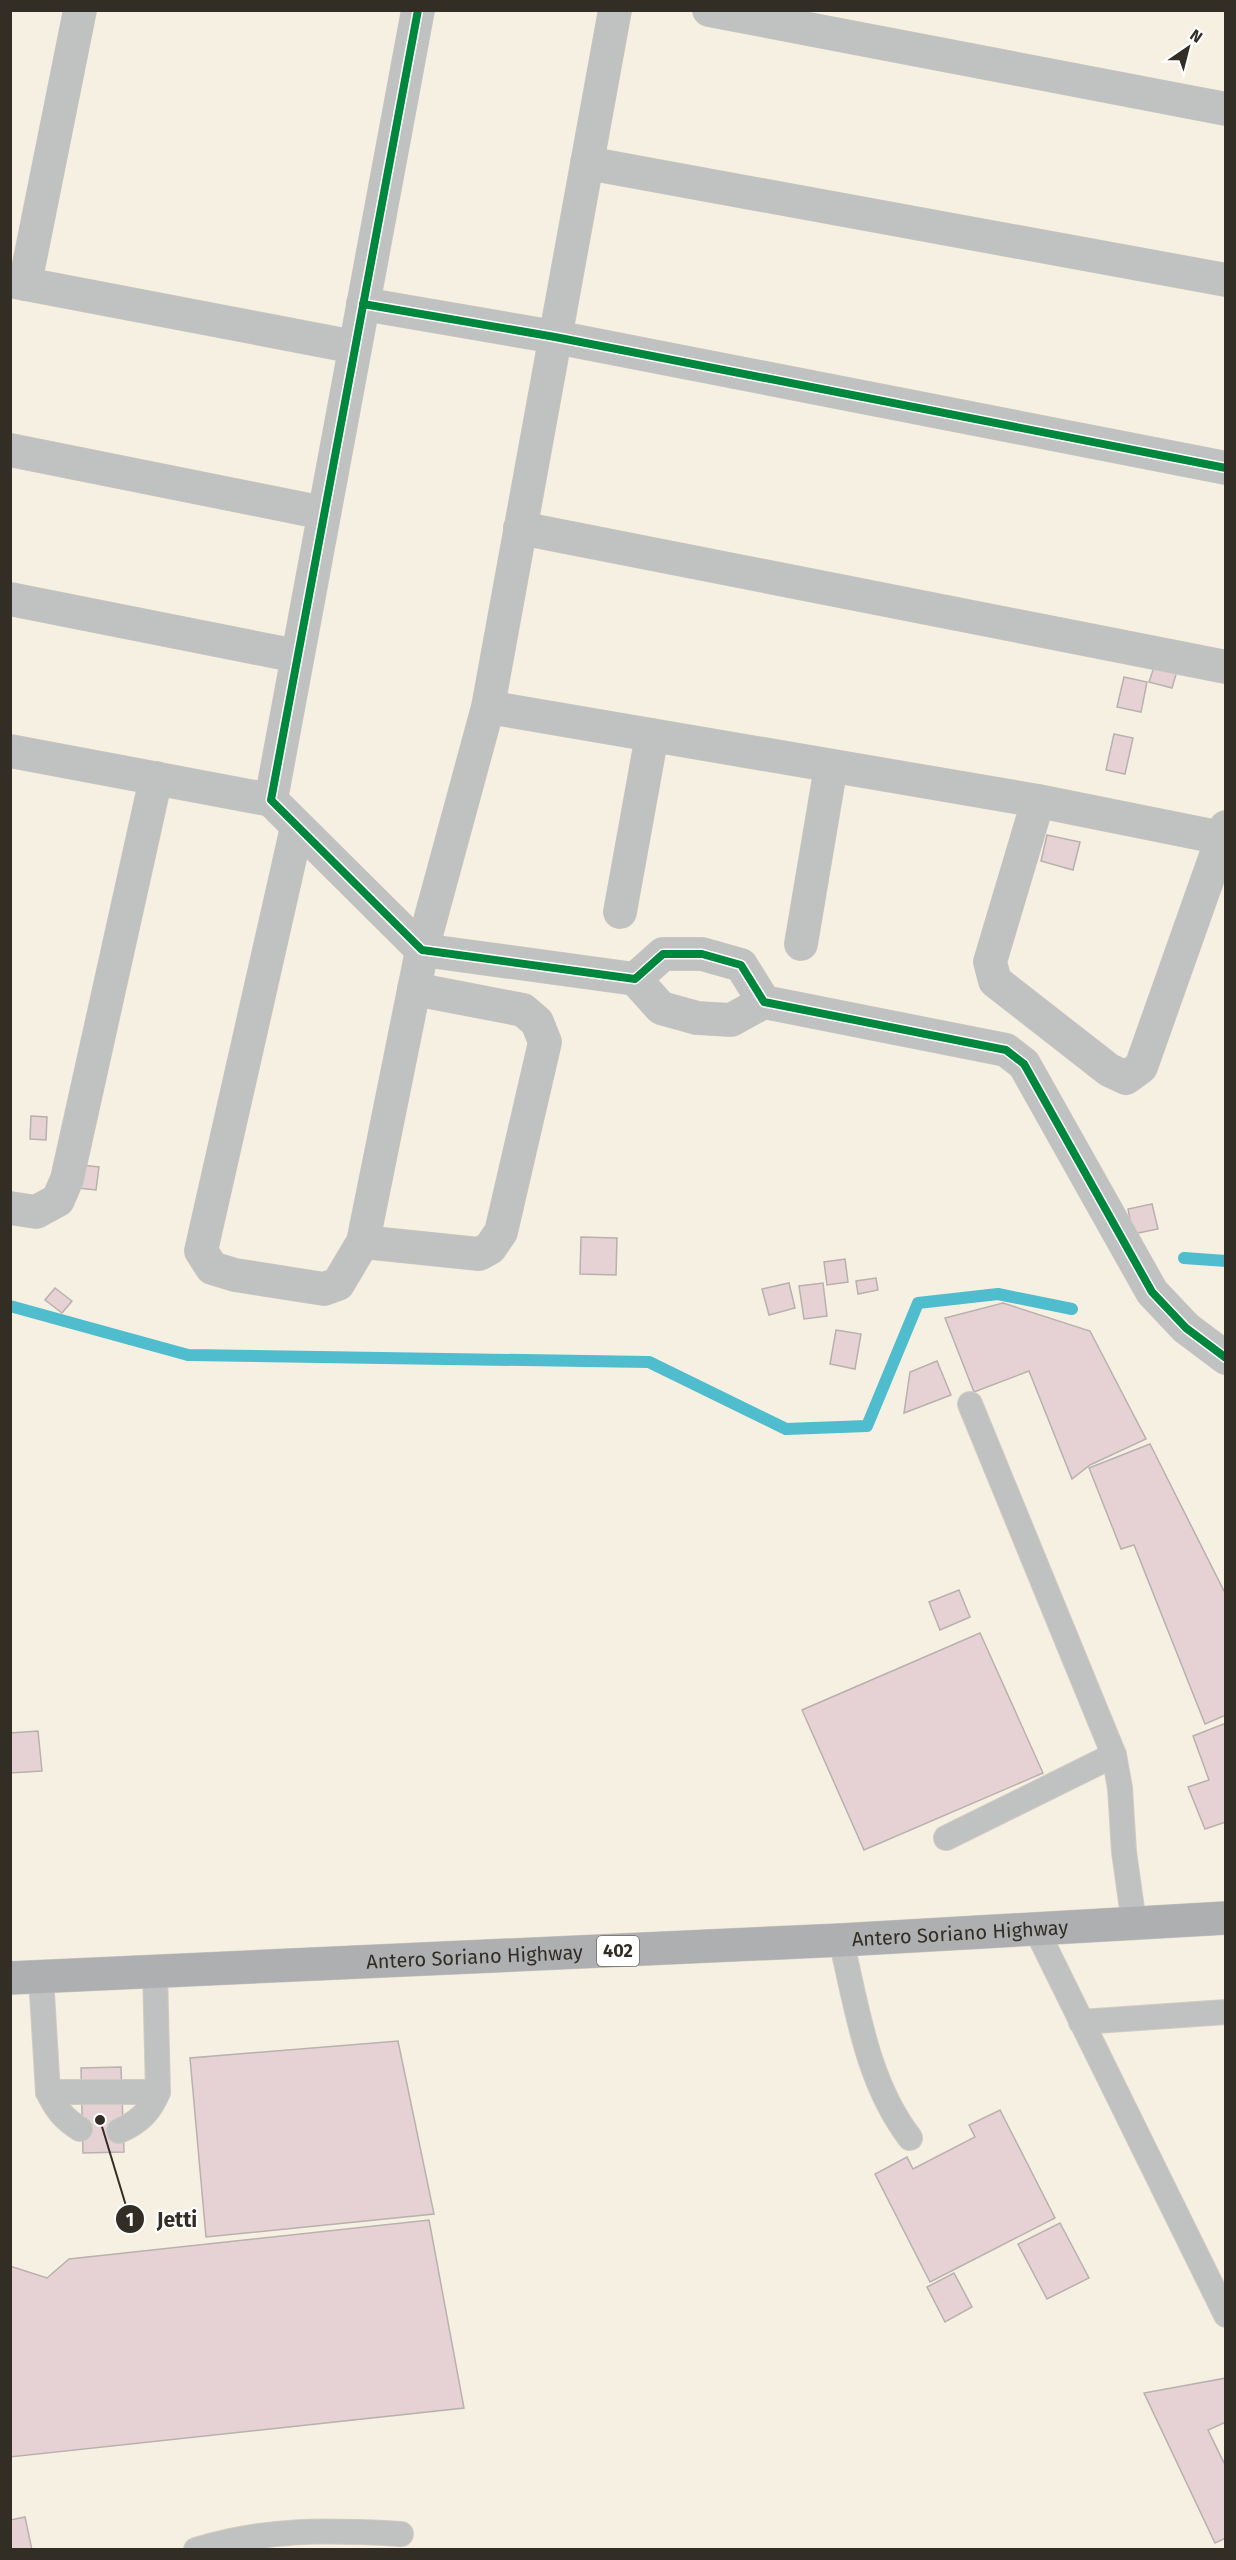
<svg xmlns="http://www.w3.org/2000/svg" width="1236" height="2560" font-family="'Fira Sans',sans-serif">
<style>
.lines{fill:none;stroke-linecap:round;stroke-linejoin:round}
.stream{stroke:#4fbdcd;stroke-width:12}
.building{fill:#e6d2d4;stroke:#b8b1ad;stroke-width:1.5}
.service-casing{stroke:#d1ccc2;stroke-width:26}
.minor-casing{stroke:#d1ccc2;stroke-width:34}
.primary-casing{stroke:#d1ccc2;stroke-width:34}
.service{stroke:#c0c1c1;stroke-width:24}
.minor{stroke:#c0c1c1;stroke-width:33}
.primary{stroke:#adafb1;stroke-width:33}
.cycleway-casing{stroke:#fff;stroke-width:11}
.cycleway{stroke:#00873e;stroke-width:8}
.labels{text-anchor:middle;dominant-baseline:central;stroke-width:4.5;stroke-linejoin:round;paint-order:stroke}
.shield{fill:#fff;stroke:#706d66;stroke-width:1.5}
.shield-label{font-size:18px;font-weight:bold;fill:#322e25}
.street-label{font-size:20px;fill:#322e25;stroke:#fff}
.leader{fill:none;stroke:#322e25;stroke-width:2}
.callout-dot{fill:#322e25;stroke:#fff;stroke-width:2}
.mark-label{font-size:18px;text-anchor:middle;font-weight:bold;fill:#fff}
.callout-label{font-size:21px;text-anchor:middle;font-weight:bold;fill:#322e25;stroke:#fff;stroke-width:4.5;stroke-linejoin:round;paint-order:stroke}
</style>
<rect width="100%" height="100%" fill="#f6f0e3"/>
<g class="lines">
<g class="stream">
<path d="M1184,1258L1226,1261"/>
<path d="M10,1306L188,1355L649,1362L786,1429L867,1426L918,1303L998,1294L1072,1309"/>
</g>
</g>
<g class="building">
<path d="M1158,655L1180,661L1172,688L1149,682Z"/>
<path d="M1124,677L1147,682L1141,712L1117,707Z"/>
<path d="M1114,734L1133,738L1125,774L1106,770Z"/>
<path d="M1047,835L1080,842L1073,870L1041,861Z"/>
<path d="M31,1116L47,1117L46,1140L30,1139Z"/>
<path d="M81,1165L99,1167L96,1190L78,1188Z"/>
<path d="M1152,1204L1158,1229L1133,1234L1128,1209Z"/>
<path d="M581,1237L617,1238L616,1275L580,1274Z"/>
<path d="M845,1259L848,1282L827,1285L824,1262Z"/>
<path d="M876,1278L878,1290L858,1294L856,1281Z"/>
<path d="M789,1283L795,1308L769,1315L762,1289Z"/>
<path d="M823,1283L827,1316L804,1319L799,1286Z"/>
<path d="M55,1288L72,1301L62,1313L45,1300Z"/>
<path d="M1003,1303L1090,1331L1146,1439L1090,1465L1072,1479L1029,1371L974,1392L945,1318Z"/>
<path d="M836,1330L861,1334L855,1369L830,1364Z"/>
<path d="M937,1361L951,1395L904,1413L910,1372Z"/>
<path d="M1150,1444L1226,1595V1715L1205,1724L1134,1545L1121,1549L1089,1468Z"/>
<path d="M959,1590L970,1617L940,1630L929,1602Z"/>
<path d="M980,1633L1043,1773L864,1850L802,1710Z"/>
<path d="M1226,1723V1822L1205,1829L1188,1787L1209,1780L1193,1736Z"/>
<path d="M38,1731L42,1771L10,1773V1733Z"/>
<path d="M398,2041L434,2214L206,2237L190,2058Z"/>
<path d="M121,2067L124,2152L83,2153L81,2068Z"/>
<path d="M1000,2110L1055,2218L930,2282L875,2174L907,2157L913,2169L975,2137L969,2125Z"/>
<path d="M429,2220L464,2408L10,2457V2266L47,2278L69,2259Z"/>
<path d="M1060,2223L1089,2278L1047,2299L1018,2244Z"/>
<path d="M954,2273L972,2307L945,2322L927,2287Z"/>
<path d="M1226,2378V2422L1208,2430L1226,2467V2538L1215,2543L1144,2393Z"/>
<path d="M25,2517L32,2550H10V2520Z"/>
</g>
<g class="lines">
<g class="service-casing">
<g id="service">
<path d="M970,1404L1114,1755L1120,1788L1124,1852L1134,1923"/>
<path d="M946,1838L1114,1755"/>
<path d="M1036,1929L1226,2315"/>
<path d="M841,1940C857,2008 867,2082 910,2138"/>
<path d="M41,1977L48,2092C56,2109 64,2119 80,2129"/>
<path d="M1081,2022L1226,2012"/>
<path d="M48,2092H158"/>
<path d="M119,2131C139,2122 150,2112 158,2092L155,1971"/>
<path d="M196,2550C267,2528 328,2530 401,2534"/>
</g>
</g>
<g class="minor-casing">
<g id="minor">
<path d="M418,10L271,800L422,950L635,979L663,954H702L741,965L764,1002L1006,1050L1024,1064L1152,1292L1186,1328L1226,1358"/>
<path d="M709,10L1226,109"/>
<path d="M587,163L1226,280"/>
<path d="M10,281L355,347"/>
<path d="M25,284L80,10"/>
<path d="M363,304L555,337L1226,468"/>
<path d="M10,450L324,513"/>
<path d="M520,528L1226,667"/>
<path d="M10,599L297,656"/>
<path d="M488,707L1038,801L1222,838"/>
<path d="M10,751L271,800"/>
<path d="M1038,801L990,962L995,981L1109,1070L1126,1078L1141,1067L1226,827"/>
<path d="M297,827L201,1251L212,1268L235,1275L324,1289L338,1284L363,1242L422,950L488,707L615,10"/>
<path d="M620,912L652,735"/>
<path d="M801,944L831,766"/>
<path d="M635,979L661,1008L697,1018L731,1020L764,1002"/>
<path d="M10,1208L36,1212L58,1200L67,1179L156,778"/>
<path d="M363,1242L479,1254L490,1248L501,1232L545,1042L537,1022L523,1010L414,989"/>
</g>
</g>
<g class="primary-casing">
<g id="primary">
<path id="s1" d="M10,1978L841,1940L1226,1918"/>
</g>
</g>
<use href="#service" class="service"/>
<use href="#minor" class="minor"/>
<use href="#primary" class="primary"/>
<g class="cycleway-casing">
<g id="cycleway">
<path d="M418,10L271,800L422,950L635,979L663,954H702L741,965L764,1002L1006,1050L1024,1064L1152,1292L1186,1328L1226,1358"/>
<path d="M363,304L555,337L1226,468"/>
</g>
</g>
<use href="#cycleway" class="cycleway"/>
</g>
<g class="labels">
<rect class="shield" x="597" y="1936" width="42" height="30" rx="4.5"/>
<g class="shield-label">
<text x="618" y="1951">402</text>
</g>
<g class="street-label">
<text stroke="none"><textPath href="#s1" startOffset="951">Antero Soriano Highway</textPath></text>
<text stroke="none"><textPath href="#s1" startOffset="465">Antero Soriano Highway</textPath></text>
</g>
</g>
<path class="leader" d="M100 2120L130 2219"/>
<g class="callout-dot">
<circle cx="100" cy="2120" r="6"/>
<circle cx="130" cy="2219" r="15"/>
</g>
<g class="mark-label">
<text x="130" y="2226">1</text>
</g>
<g class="callout-label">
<text x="177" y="2227">Jetti</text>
</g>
<rect width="1236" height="2560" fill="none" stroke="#322e25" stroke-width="24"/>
<g transform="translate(1188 48) rotate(35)" stroke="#ffffff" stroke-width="4.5" paint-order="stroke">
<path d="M0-4.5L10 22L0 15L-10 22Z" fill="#322e25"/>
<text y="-9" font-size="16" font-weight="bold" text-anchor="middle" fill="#322e25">N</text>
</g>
</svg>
